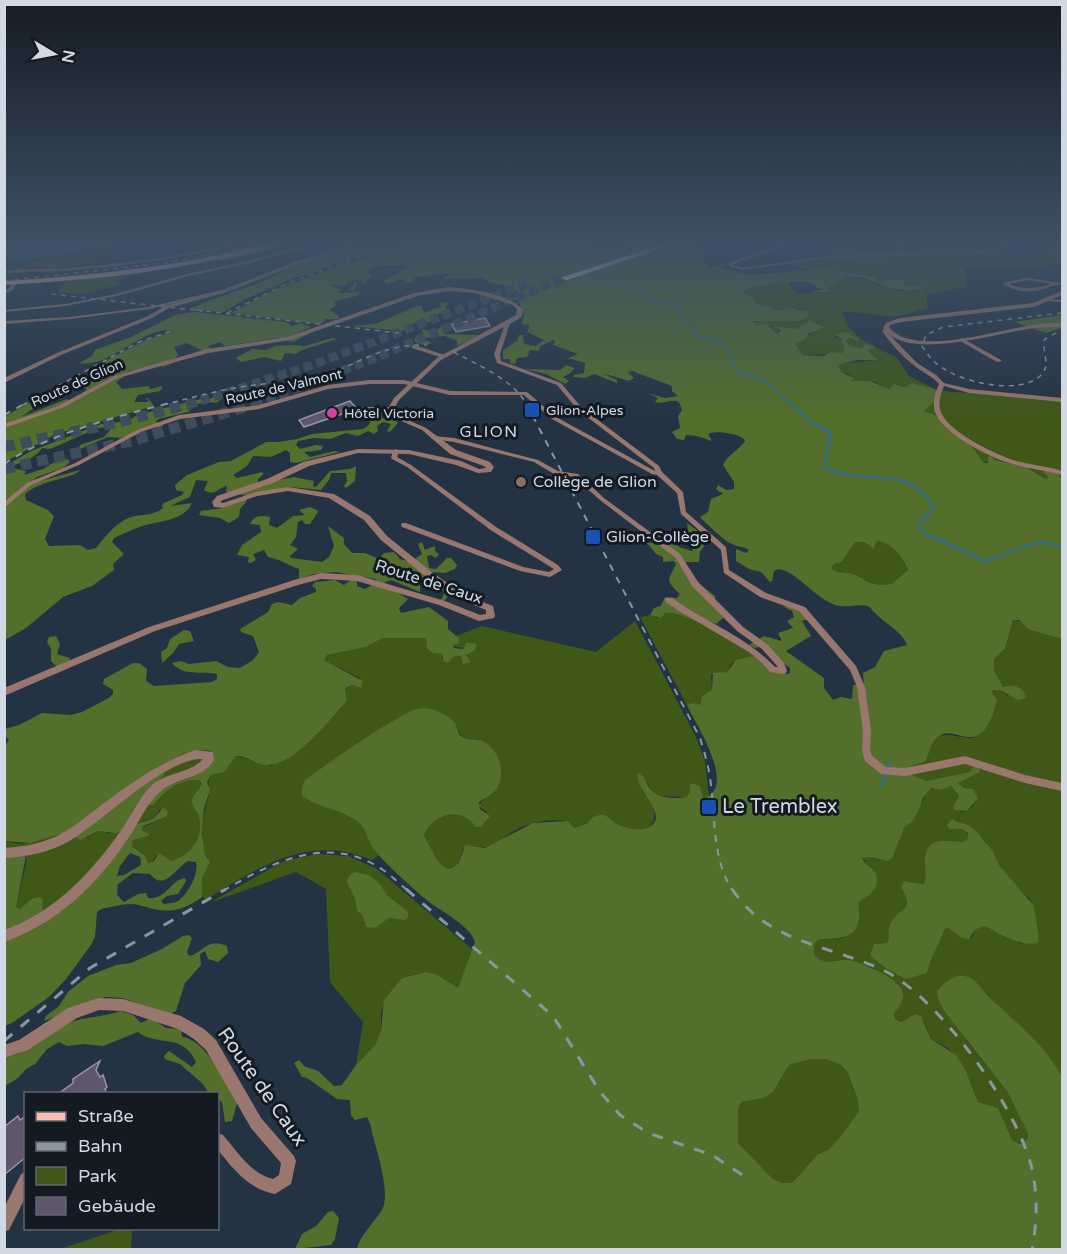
<svg xmlns="http://www.w3.org/2000/svg" width="1067" height="1254" font-family="'Varela Round',sans-serif">
<style>
.green{fill:#3f5817;fill-rule:evenodd}
.forest{fill:#536f2b;fill-rule:evenodd}
.water{fill:#2c6b9c}
.lines{fill:none;stroke-linecap:round;stroke-linejoin:round}
.stream-far1{stroke:#2c6b9c;stroke-width:1.5}
.stream{stroke:#2c6b9c;stroke-width:2}
.ferry{stroke:#9bcbf6;stroke-width:1.5;stroke-dasharray:5 4;stroke-linecap:butt}
.building{fill:#5f566b;stroke:#9c92a9;stroke-width:1.5}
.motorway-tunnel-far1{stroke:#3e4c5b;stroke-width:9;stroke-dasharray:9 4.5;stroke-linecap:butt}
.motorway-tunnel{stroke:#3e4c5b;stroke-width:11;stroke-dasharray:11 6;stroke-linecap:butt}
.minor{fill:#99776e;fill-rule:evenodd}
.tertiary{fill:#99776e;fill-rule:evenodd}
.primary{fill:#f8bfb0;fill-rule:evenodd}
.motorway{fill:#fbe9e4;fill-rule:evenodd}
.rail-far2{stroke:#8b96a3;stroke-width:1.5;stroke-dasharray:5 5;stroke-linecap:butt}
.rail-far1{stroke:#8b96a3;stroke-width:2;stroke-dasharray:7 7;stroke-linecap:butt}
.rail{stroke:#8b96a3;stroke-width:3;stroke-dasharray:11 11;stroke-linecap:butt}
.transit-dot{fill:#1a4fb4;stroke:#131a22;stroke-width:2}
.hotel-dot{fill:#d1479c;stroke:#131a22;stroke-width:2}
.education-dot{fill:#8d6e63;stroke:#131a22;stroke-width:2}
.labels{text-anchor:middle;dominant-baseline:central;stroke-width:6;stroke-linejoin:round;paint-order:stroke}
.far-street-label{font-size:14px;fill:#d0d9e4;stroke:#131a22}
.far-poi-label{font-size:14px;fill:#d0d9e4;stroke:#131a22;text-anchor:start}
.far-quarter-label{font-size:16px;letter-spacing:1.5px;fill:#d0d9e4;stroke:#131a22}
.poi-label{font-size:16px;fill:#d0d9e4;stroke:#131a22;text-anchor:start}
.street-label{font-size:16px;fill:#d0d9e4;stroke:#131a22}
.near-poi-label{font-size:20px;fill:#d0d9e4;stroke:#131a22;text-anchor:start}
.near-street-label{font-size:20px;fill:#d0d9e4;stroke:#131a22}
</style>
<rect width="100%" height="100%" fill="#243343"/>
<g class="green">
<path d="M831,245H995L1018,259L1047,251L1049,245H1062V264L965,268L966,287L926,294L928,308L895,317L842,311L848,327L861,339L897,358L909,376L935,389L952,392L1062,398V479L1057,472L1046,474L1048,477L1046,479L1029,468L993,459L984,463C966,441 948,425 924,411L933,402L938,391L935,389L912,383L906,387L897,384L890,389L873,381L854,382L849,374L841,372L837,367L839,364L878,360L868,351L873,350L874,346L866,344L862,348L853,347L845,341L851,338L858,340L843,333L835,335V337L842,339L844,347L843,353L802,355L796,344L823,325L809,320L796,329L778,326L779,335L770,326L756,325L752,322L769,319L798,321L800,318H806L800,309C791,308 783,313 774,311L773,308L755,304V300L744,292C756,284 769,287 783,282L784,286L788,283L797,294L829,292L828,288L831,287L834,282L840,281L847,276C866,279 896,293 912,292C918,291 925,288 931,287L910,286L903,282L891,279L884,280L887,282L886,283L874,280L878,277L823,269L807,270L783,263L824,257L820,253L837,249Z"/>
<path d="M99,252L98,262L60,267L56,270L42,269L43,265L24,267L30,261Z"/>
<path d="M142,270L144,273L117,279L119,284C98,291 80,296 58,292L65,281Z"/>
<path d="M877,541C892,541 902,556 908,570L891,584C870,587 867,579 849,573C842,571 837,573 831,568L834,564L842,562L855,542H864L869,546Z"/>
<path d="M665,613C698,614 728,639 756,656L732,663L727,672L711,675L712,690L701,700L700,706L687,705L640,617L650,615L658,618Z"/>
<path d="M1013,620C1022,620 1048,636 1062,639V1077C1043,1040 1002,1017 977,982L966,1040L1008,1093L1028,1134V1139L1021,1144L1012,1140L998,1109L978,1102L969,1079L948,1048L931,1039L925,1023L915,1014L901,1022L895,1019L894,1014L903,1000C895,991 886,975 875,969C867,965 857,961 848,960C835,958 826,968 814,954V945L818,940L844,938L859,917V902L871,869L862,858L871,857L881,860L898,840L904,828L912,822L927,792L931,788L951,786L959,796L955,803L962,812C971,810 973,806 977,798L968,788H964L957,783L959,780L980,772L973,769L970,772L926,781L910,774L911,766L925,762C928,756 927,753 929,748C939,726 956,739 973,738L988,725L996,701L991,690H1000L1008,696L1005,687L1000,685L994,671V659L1005,649ZM956,819L984,839L999,865L1017,888L1030,899L1039,940L1020,943L984,926L975,930L972,937L962,938L949,928L945,929C931,964 923,958 890,968L870,954L874,944L887,943C892,936 888,928 894,920C898,913 906,910 907,900C908,891 904,891 907,881L924,884L927,879L925,865L952,842H963L968,838V834L962,829H958Z"/>
<path d="M635,621L697,739L705,762L709,797H703L701,791L690,792L686,797L657,796L646,782L642,790C666,817 653,840 619,825C613,822 609,817 603,814L593,818L586,824L574,828L568,821C549,819 531,821 514,831C507,835 501,841 495,845C484,850 474,844 463,848L459,863L450,869C436,866 432,847 424,836C430,815 463,805 475,827L487,812L478,806L486,797L480,740C467,739 459,738 456,725L421,708L395,720L305,780L307,800C326,806 350,810 364,827C370,834 368,845 379,855L372,860C307,833 260,867 206,899L202,897V878L208,858L205,855C201,835 202,818 208,798C211,790 206,784 211,775L219,773L236,756L271,766C302,749 325,728 347,701L345,688L352,685L361,688L360,678L324,660L327,655L366,647L383,638H426C431,652 429,649 442,654V659L461,656L470,658L467,657V653L472,651L465,644L463,648L453,646L458,637L456,636L482,626L596,652Z"/>
<path d="M197,750H209L213,754C207,782 187,772 168,785C162,789 157,799 153,805C166,789 178,779 199,780L202,784C200,789 196,792 194,796C192,803 195,808 198,814C209,838 191,852 172,861L165,856L157,855L151,863L132,848L133,840L148,834L142,830L143,827L166,817L160,809L153,819L144,821L115,852L44,914L31,899L20,909L16,907L27,859L26,856L5,857L4,841L22,844L63,833L87,838L98,831L110,833L160,779L169,763L182,754Z"/>
<path d="M318,854L348,856L377,869L473,950L458,988C431,978 436,967 402,978L381,1011V1031L375,1045L356,1065L363,1022L330,982L326,889L296,872L209,903L284,861Z"/>
<path d="M811,1059H826L841,1065L847,1071L857,1097L859,1111L842,1136L828,1150L818,1154L792,1183H782L772,1178L738,1143V1108L743,1102L764,1098L773,1092L789,1065Z"/>
<path d="M123,1228L132,1229L131,1249H60Z"/>
</g>
<g class="forest">
<path d="M390,245L287,281L243,300L224,312L189,309C212,299 235,292 258,283C271,278 283,271 296,265C325,253 358,245 390,245Z"/>
<path d="M397,245H593L598,249L614,245H705L701,247L706,264L712,267L729,262L721,268L749,275L823,269L877,277L878,279L874,280L887,282L884,281L886,280L903,279V283L910,286L931,287L907,292L901,289H891L864,278L847,276L828,288L831,292H810L825,289L811,286L816,285L807,282H790L785,286L783,282C769,287 756,283 744,292L755,299V304L773,308L776,311L791,308L808,312V317L798,321H752L756,325L767,324L777,334L781,331L776,326L796,329L809,320L825,327L808,334L806,339L796,344L802,355L824,356L830,352L843,353L844,347L841,338L834,335L846,332L858,339L857,341L851,338L845,341L853,347L862,348L865,344L874,346V349L868,351L878,360H857L838,365L841,372L854,378L852,381H870L890,389L894,384L906,387L912,383L935,389L938,391L936,400L924,411L939,417L968,442L984,463H988V457L991,456L995,460L1026,467L1046,479L1048,477L1043,471L1044,467C1054,467 1058,473 1062,480V639L1028,629L1019,620H1013L1005,649L994,659V671L1003,687C1013,684 1023,686 1026,698L1018,700L1000,690H991L997,701C980,765 956,721 938,737C929,744 930,753 925,762L911,766L910,774L926,781L970,772L974,766H979L980,772L958,783L964,788L973,789L978,798L967,811L954,810L953,807L959,796L951,786L941,790L931,788L923,798L919,810L912,822L904,828L892,858L887,861L871,857L862,858C865,865 872,867 876,874C882,887 868,896 859,902C858,908 860,912 859,917C857,942 836,937 818,940L814,945V954C826,968 835,958 849,960C862,962 901,979 903,993C905,1001 898,1008 894,1014L895,1019L901,1022L915,1014L921,1016L931,1039L956,1055L965,1069L978,1102L998,1108L1012,1140L1020,1144L1028,1139V1134L1008,1093L945,1012L938,999L937,991C945,982 956,972 968,977C979,981 983,992 991,999C1016,1022 1047,1047 1062,1077V1249H357C360,1235 374,1223 382,1210C392,1191 374,1145 370,1123L367,1117L355,1120L351,1115L350,1100L337,1099L307,1078L302,1077L294,1063L299,1060L304,1066L318,1071L334,1086L342,1085L356,1065L375,1045L381,1031L384,1000L402,978L426,972L437,975L458,988L475,942C471,925 436,909 423,897C407,883 390,868 376,852C367,842 368,829 357,821C339,808 318,808 302,796V788L305,780C323,767 405,708 422,708C432,708 448,714 455,723C457,726 457,732 460,735C466,741 475,738 482,741C498,748 507,772 497,788C493,794 485,798 479,802L480,809L490,816L481,827H475C463,805 430,815 424,836C432,847 436,866 450,869L459,863L465,845L485,848L533,823L568,821L574,828L586,824L593,817L603,814C609,817 613,822 619,825C626,828 640,831 647,828C673,817 633,789 638,773C644,776 644,778 647,784C655,799 671,799 686,797L690,792V785L693,783L700,787L703,797L705,798C737,786 695,723 687,705L693,703L700,705L702,696L712,690L713,673L727,672L736,660L758,655L773,668L787,674L790,673V668L760,647L755,648L749,645L764,636L782,641L778,633L793,628L787,621L794,617L792,611L782,606L798,609L808,619L802,621L811,636L786,651L824,678V688L833,700L841,697L852,699L853,685L864,684L863,673L875,667L884,651L907,645C901,629 879,621 870,607C858,602 846,610 833,604C813,596 795,570 778,569L774,571L772,581L770,582L761,572L749,569L736,561V549L746,553L749,550C743,546 736,547 730,543C726,542 701,519 700,517L708,512L711,499L723,494L716,489L718,485L726,490L734,489V482L723,465C727,455 739,450 745,441L743,438C735,433 715,430 708,434L712,441C704,438 695,435 686,435L684,440L677,439L672,432L680,428L678,416L682,410L679,402C671,398 663,405 655,402L658,398L647,393L665,398L678,396L672,391V386L632,371L628,372L634,378L629,381L602,373L617,380V383L594,374L585,378L573,377L574,375L584,373L585,363L572,359H566L578,354L553,345L555,341L554,340L540,346L539,351L530,350L527,357L517,358L515,364L510,363V359H503V350L517,341L519,335H523L524,344L536,346L544,340L527,332L530,325L522,324L524,314L518,300L506,299L504,297L518,298L517,292L509,286L490,283L484,278L442,279L451,274L448,273L416,277L411,283L400,279L387,284L383,282C391,276 402,273 408,265H381L368,270L371,277L366,280L367,283H362L363,279L348,280L358,284L353,290H347L354,285L353,282H348L344,286L330,285L341,289L339,293L360,292L357,296L334,301L336,305L330,310L339,316L338,319H326L321,324L231,313L274,290ZM879,541C893,544 903,557 908,570L891,584C866,587 868,578 849,573C842,572 837,573 831,568L834,564L842,562L855,542H864L874,549L876,542ZM811,1059H826L841,1065L847,1071L857,1097L859,1111L842,1135L828,1150L818,1154L792,1183H782L772,1178L738,1143V1108L742,1102L764,1098L773,1092L789,1065Z"/>
<path d="M449,302L446,306L447,312L430,316L431,320L428,323L421,319L402,331L351,326L375,324L417,306H422L424,313L442,306L438,303Z"/>
<path d="M196,312L286,322L292,326L301,323L311,327L288,337L311,333L293,342L277,338L225,346L220,342L208,346L211,348L203,351L187,343L174,347L178,355L176,358L180,360L163,367L161,365L129,371L103,381L125,376L116,382L122,389L149,386L150,389L163,386L160,391L138,395L134,402H147L149,400L145,399L148,398L154,406L56,434L5,462L4,417L36,399L43,402L21,417L67,399L69,401L87,390L80,384L107,369L95,366L144,341L173,331C140,326 112,369 79,363L92,356L95,350L131,337L177,314Z"/>
<path d="M1062,315V328L1046,333L1014,322Z"/>
<path d="M443,326L451,327L442,332L445,334L481,335L457,346V341L445,336L421,338L432,343L425,345L416,343L414,339L422,333V329L434,332Z"/>
<path d="M332,338L337,339L302,350L296,354L285,353L281,361L264,357L241,362L236,358L252,349L266,350L275,346L290,345L305,346Z"/>
<path d="M566,365L575,368L569,374L563,377L569,381L565,384L546,374L524,369L560,370Z"/>
<path d="M214,397L223,398L216,403L208,402L197,404L188,412L158,419L156,422L163,425L160,428L153,427L122,438L108,437L78,450L80,445L104,437L111,429L106,427L98,428L50,449L42,448C36,458 21,464 9,466L12,468L26,471L24,475L43,469L56,461L67,459L70,462L63,468L37,477L34,480L36,482L80,470C76,478 40,480 25,494L26,500L48,510L54,516L45,539L49,546L80,545L88,550L96,548C105,537 116,522 131,517C142,514 154,516 163,508L162,505L164,503L182,495L184,492L176,490L175,485L187,475L219,462L231,461L266,442H278L297,439L312,434L363,429L369,425L373,412L368,411L357,414L366,410L389,411L382,413V418L395,420L398,423L390,432L387,431L391,424L383,422L377,426L378,431L374,434L368,431L358,436L346,433L330,439L314,438L298,441L296,445L300,449L316,445L323,446L321,450L304,452L310,457L334,451L340,452L296,463L290,462V453L286,450L271,457L253,456L247,466L233,475L237,478L262,472L264,474L258,479V484L294,477L314,481L313,486L316,487L330,471L350,469L356,466L355,481L346,488L344,486L347,481L346,473H331L329,480L321,490L290,487L248,496L226,492L227,486C217,488 215,497 204,490L208,481L196,480L190,497L170,506L192,503C185,520 161,521 146,525C136,528 124,533 114,538L112,542L124,554L113,564L114,570L92,586L63,597L26,628L5,640V466L31,451L101,424L128,421L137,415L201,399L206,401Z"/>
<path d="M246,499L247,501L240,509L239,517L229,523L220,518L199,515L201,511L223,508Z"/>
<path d="M310,507L317,510L318,512L310,524H305L302,520L298,522L296,537L290,545L298,549L290,556L291,558L322,562L329,557L334,546L328,526L344,538V544L352,553H365L379,559L384,553L394,552L400,559L410,562L422,554L418,544L422,542L425,550L435,546V551L439,554L436,558L431,555L427,556L429,568L436,569L447,558H451L457,565L455,569L445,573L430,572L429,578L451,593L444,601L441,600L445,592L434,587L424,579L420,580V592L391,580L383,583L408,599L399,608L401,613L429,607L448,621V629L459,638L458,644L453,645L454,648L463,649L466,643H475L477,645L474,651L466,655L471,662L463,664L461,656L453,657L449,662H444L442,654L433,653L427,648L426,638H383L366,647L327,655L324,660L363,681L361,688L352,685L345,688L347,701C330,720 294,766 267,765C256,765 248,756 236,756L224,772L211,775L207,782L210,790L204,808L202,834L205,855L210,862L202,878V897C178,914 166,913 139,905C128,902 112,907 101,909L97,912L95,937L91,945L66,979L49,997L12,1023L5,1026V857L26,856L16,907L20,909L31,899L40,897L43,900L42,913L47,914L136,824L153,819L164,807L168,812L166,817L143,826L142,830L149,834L148,836L133,840L132,847L144,855L149,863L154,861L159,853L172,861C191,853 204,840 199,817C198,811 191,807 192,800C193,794 199,790 202,784L199,780C178,779 166,790 153,805H148C167,772 206,787 213,754L210,750H197L182,754L169,763L163,776L151,788L121,831L116,833L98,831L81,840L68,833H63L30,843L4,841V749L9,739L5,737V729L19,725L42,713L71,715L82,712L109,698L113,694V690L103,684L104,679L133,663H139L147,669L146,681L154,686L212,682L217,679V674C204,671 183,677 172,663L181,661L189,664L216,661L228,667L240,668L253,660L259,652L253,636L241,632L240,629L268,612L272,604L278,602L292,605L300,598L316,592V589L312,586L315,582L335,580L344,585L351,580L357,581V586L365,589L377,582L375,579L336,572L314,574L299,579V569C288,565 279,559 268,557L264,550L253,554L256,560L251,563L248,562L249,557L237,555L242,545L261,532L260,525L250,524C254,515 262,515 270,517L269,525L277,528L293,516L305,515L299,510ZM130,853L140,857L141,865L124,875L117,876L120,866ZM188,861L196,862C199,874 188,894 178,901C174,903 169,903 164,904L161,901L167,896L178,894L186,881L185,878C170,880 167,900 148,898L146,893L138,894L124,902L117,895L118,884L133,873L150,874C164,892 176,868 188,861Z"/>
<path d="M687,523L709,539L700,552L699,562H685L684,566L690,570L698,583L715,596L716,605L724,617L716,624C710,621 704,622 696,620C684,618 681,613 665,613L661,618L650,615L654,608L661,606L665,597L677,598L680,594C664,579 669,580 676,564L674,561L663,562V557L656,554L647,543L662,542L655,532L658,531L679,547L692,551L694,546L689,540Z"/>
<path d="M184,630L190,631L194,641L179,644L173,653L162,663L161,652L167,648L170,639Z"/>
<path d="M56,636L60,644L57,654L70,658L69,662L57,667L51,661V649L47,642L49,637Z"/>
<path d="M952,819L970,826L978,833L992,850L999,865L1034,906L1039,940L1037,943C1019,947 1000,933 984,926L975,930L969,939L962,938L948,928L945,929C939,945 930,957 927,973L906,979C897,975 873,961 870,954L874,944L887,943C891,936 887,931 890,924C898,908 916,911 901,887L904,881L924,884C927,877 925,872 925,865C924,836 942,841 963,842L968,838V833L962,829H949L947,825Z"/>
<path d="M354,872L369,875L380,884L387,895L408,912V917L405,920L389,918L375,928L366,927L362,914L357,911L355,898L347,882L349,876Z"/>
<path d="M189,935L192,938L187,952L189,956C204,952 207,937 227,946L228,953L218,962L208,959L205,951L200,954L201,965L185,983L176,1011L170,1014L122,998L105,997L44,1021L46,1016L59,1006L68,992L88,976L116,965L131,963L162,949L183,936Z"/>
<path d="M121,1011L133,1015L141,1023L151,1018L166,1028L181,1029L182,1037C206,1039 226,1084 237,1103L232,1121L225,1122L222,1102L218,1099V1094L209,1093L202,1083L180,1064L165,1059L164,1056L169,1051L192,1067L196,1062C183,1032 156,1047 138,1032L103,1046L84,1044L67,1046L59,1042L47,1049L35,1064L26,1069L18,1078L5,1086V1056C26,1056 43,1037 62,1026C81,1016 101,1018 121,1011Z"/>
<path d="M333,1211L339,1218L335,1239L331,1245L295,1249L302,1234L316,1226L328,1212Z"/>
</g>
<path class="water" d="M5,245H133L12,261H9L8,257H5Z"/>
<g class="lines">
<path class="stream-far1" d="M632,245L597,253L588,266L600,276L641,290L650,301L670,303L683,310L682,319L694,328L696,335C713,342 735,343 733,366L738,371L767,382L792,405"/>
<g class="stream">
<path d="M790,403L811,422L831,433L825,460L826,468C868,487 906,462 934,507L920,523V528L926,534L986,561C1010,553 1037,535 1062,547"/>
<path d="M880,788L891,762"/>
</g>
<path class="ferry" d="M4,256L24,245"/>
</g>
<g class="building">
<path d="M485,318L490,326L456,332L451,324Z"/>
<path d="M350,401L357,409L304,427L299,420Z"/>
<path d="M100,1061L96,1070L100,1077L103,1075L107,1087L105,1089L107,1094H58L73,1083V1079Z"/>
<path d="M18,1116L20,1120L26,1116V1157L4,1175V1127Z"/>
</g>
<g class="lines">
<g class="motorway-tunnel-far1">
<path d="M188,405L312,365L527,284"/>
<path d="M254,405L372,359L564,278"/>
</g>
<g class="motorway-tunnel">
<path d="M4,447L123,421L193,403"/>
<path d="M4,469L131,441L258,403"/>
</g>
<g class="minor">
<path d="M235,245H241L174,258L108,267L65,271L4,273V271L12,270C31,268 49,270 68,268C124,264 180,255 235,245Z"/>
<path d="M308,245H313L251,263L193,275L117,296L65,306L4,312V310L65,304L116,294L190,273L248,261Z"/>
<path d="M782,245H787L734,264L733,265L742,268L828,256L896,253L897,245H901L900,253L980,251L1012,245H1018L980,253L828,258L742,270L728,266L730,262Z"/>
<path d="M1028,278L1062,283V285C1055,284 1051,287 1044,289C1029,293 1014,292 1002,283ZM1028,280L1051,284C1036,289 1023,290 1009,284Z"/>
<path d="M13,282L17,283L13,290L4,294V291L9,288Z"/>
<path d="M226,289L228,290V291L149,309L70,319L4,324V321L70,317L149,307Z"/>
<path d="M1047,299L1062,300V302L1049,301H1047Z"/>
<path d="M506,322L510,323L500,354L501,361L561,383L582,408L659,466L662,472L683,492L686,512L726,547L729,570L766,593L805,607L856,666L865,687L871,731L870,751L872,756L886,767L905,768L965,756L1025,775L1062,783V791L1025,783L965,764L905,776L881,774L865,761L862,751L863,731L857,687L850,670L799,611L760,597L724,573L721,550L681,514L677,493L657,475L652,474L552,419L524,395H450L404,384H369L328,389L259,409L180,419L141,432L79,465L31,485L4,508V502L27,483L75,463L137,430L179,415L259,405L328,385L369,380H404L450,391L527,392L556,417L655,471L654,468L578,410L557,385L497,363L494,354Z"/>
<path d="M884,328H888L887,332L917,363L936,375L944,383L969,389L1062,398V402L969,393L944,386C941,393 938,402 940,409C944,431 997,455 1016,461C1031,465 1047,466 1062,471V475C1043,470 1022,468 1003,461C984,454 935,429 934,407C933,399 936,391 939,384C932,376 924,373 916,367C903,357 891,344 882,331Z"/>
<path d="M962,338L1001,360L1002,361L997,362L960,341L959,340Z"/>
<path d="M414,345L445,355L446,356L443,358L412,348V346Z"/>
<path d="M363,407H392L395,409L392,411L361,410L360,409Z"/>
<path d="M434,436L454,438L538,460L558,471L578,474L604,498L680,554L698,582L743,627L768,645L784,663L787,671L786,673L783,674L770,672L761,662L749,652L679,611L666,602L665,600L666,598H672C705,622 746,636 775,667H778L762,649L737,631L692,586L676,558L600,500L574,477L554,474L534,462L454,442L432,439L431,438Z"/>
<path d="M396,449L399,451L397,457L411,465L496,527L558,565L562,570L550,577L520,571L402,527L401,525L402,523H406L523,567L549,572L554,569L492,531L407,467L392,459L391,458L393,451Z"/>
</g>
<g class="tertiary">
<path d="M280,245H288L221,261L209,257L212,255L221,257Z"/>
<path d="M349,245H356L299,264L224,293L169,308L152,318L61,355L4,383V378L57,353L148,316L165,306L220,291L295,262Z"/>
<path d="M449,287C472,289 506,293 523,309L522,316L517,320L441,360L399,400L395,407V411L401,417L426,428L456,450L490,462L494,467L491,472L478,473L456,465L409,454L358,453L309,466L273,483L223,500L220,502L223,503L256,492L288,487L334,494L370,516L387,536L430,571L465,595L493,606L495,616L494,618L479,621L439,605L357,581L321,579L298,585L155,631L4,696V688L149,627L294,580L321,573L357,575L445,601L480,615L486,614V610L459,599L424,575L381,540L364,520L329,498L288,491L257,496L223,508L214,507L212,502L217,496L267,479L303,462L358,449L409,450L461,461L479,469L486,468L484,466L450,454L422,430L397,419L389,412V407L394,398L437,358L516,315L517,309L511,304L474,293L449,291L417,296L290,340L208,353L118,378L62,408L4,428V424L58,406L114,376L207,349L287,337L414,293Z"/>
<path d="M1062,291V295L1034,307L901,322L890,325L889,328C893,331 896,334 900,336C935,351 998,330 1034,325C1043,323 1053,323 1062,323V327C1053,327 1043,327 1034,328C999,333 924,356 893,337C890,335 886,331 883,328L886,323L900,318L1033,303Z"/>
<path d="M195,750L213,752L214,760C203,780 176,777 160,792C146,804 139,823 129,837C98,884 58,923 4,942V930C54,913 93,871 122,829C132,815 139,798 151,786C165,772 190,774 203,759C167,757 104,820 71,840C51,852 27,857 4,858V848C20,847 35,845 50,839C70,831 87,816 104,803C133,782 161,762 195,750Z"/>
<path d="M99,998L123,999L181,1016L204,1029L216,1040L261,1118L294,1156L296,1161L291,1184L275,1194C249,1189 234,1170 218,1150V1133L223,1135C237,1151 251,1174 273,1179L279,1175L281,1163L251,1128L206,1050L194,1039L178,1029L123,1011L99,1010L77,1018L28,1050L4,1058V1045L19,1040L68,1008Z"/>
<path d="M26,1172V1196L9,1230L4,1232V1208L21,1174Z"/>
</g>
<path class="primary" d="M263,245H272C258,253 236,255 219,259C149,274 77,281 4,285V281C92,276 178,266 263,245Z"/>
<path class="motorway" d="M661,245H671L567,280L560,278Z"/>
<g class="rail-far2">
<path d="M4,281L165,263L260,245"/>
<path d="M51,294L203,311"/>
<path d="M196,310L399,333"/>
<path d="M227,313L288,283L392,245"/>
<path d="M1062,313L943,327L926,335L922,346C927,354 932,361 941,367C962,382 1021,397 1042,374C1051,365 1041,350 1045,339L1062,330"/>
<path d="M454,352C479,366 513,379 527,405"/>
<path d="M23,405L139,342L174,330"/>
<path d="M163,405C193,397 223,389 254,385C273,382 294,385 313,379C358,367 376,344 427,345"/>
</g>
<g class="rail-far1">
<path d="M526,403L700,738C704,751 708,764 710,778C716,816 711,858 733,891"/>
<path d="M4,415L26,403"/>
<path d="M4,464C50,433 116,417 169,403"/>
<path d="M223,891C272,862 329,833 383,870C392,876 400,884 408,891"/>
</g>
<g class="rail">
<path d="M406,889L553,1016L600,1092L620,1115L648,1133L712,1155L744,1176"/>
<path d="M732,889C768,944 831,945 885,971C940,999 1018,1109 1032,1169C1038,1197 1037,1222 1032,1250"/>
<path d="M4,1041L90,968L226,889"/>
</g>
</g>
<linearGradient id="sky" x2="0" y2="1"><stop stop-color="#141c25"/><stop offset="0.58" stop-color="#3f5066"/><stop offset="1" stop-color="#3f5066" stop-opacity="0"/></linearGradient>
<rect width="1067" height="420" fill="url(#sky)"/>
<g class="transit-dot">
<rect x="524" y="402" width="16" height="16" rx="3"/>
<rect x="585" y="529" width="16" height="16" rx="3"/>
<rect x="701" y="799" width="16" height="16" rx="3"/>
</g>
<circle class="hotel-dot" cx="332" cy="413" r="6"/>
<circle class="education-dot" cx="521" cy="482" r="6"/>
<g class="labels">
<g class="far-street-label">
<text transform="translate(77 383) rotate(-24)">Route de Glion</text>
<text transform="translate(284 387) rotate(-13)">Route de Valmont</text>
</g>
<g class="far-poi-label">
<text x="546" y="410">Glion-Alpes</text>
<text x="344" y="413">Hôtel Victoria</text>
</g>
<g class="far-quarter-label">
<text x="489" y="432">GLION</text>
</g>
<g class="poi-label">
<text x="533" y="482">Collège de Glion</text>
<text x="606" y="537">Glion-Collège</text>
</g>
<g class="street-label">
<text transform="translate(429 582) rotate(18)">Route de Caux</text>
</g>
<g class="near-poi-label">
<text x="722" y="807">Le Tremblex</text>
</g>
<g class="near-street-label">
<text transform="translate(262 1087) rotate(55)">Route de Caux</text>
</g>
</g>
<rect width="1067" height="1254" fill="none" stroke="#d0d9e4" stroke-width="12"/>
<rect x="24" y="1092" width="195" height="138" fill="#131a22" stroke="#5f6670" stroke-width="1.5"/>
<rect x="36" y="1112" width="30" height="9" fill="#f8bfb0" stroke="#5f6670" stroke-width="1.5"/>
<text x="78" y="1122" font-size="18" fill="#d0d9e4">Straße</text>
<rect x="36" y="1142" width="30" height="9" fill="#8b96a3" stroke="#5f6670" stroke-width="1.5"/>
<text x="78" y="1152" font-size="18" fill="#d0d9e4">Bahn</text>
<rect x="36" y="1167" width="30" height="18" fill="#3f5817" stroke="#5f6670" stroke-width="1.5"/>
<text x="78" y="1182" font-size="18" fill="#d0d9e4">Park</text>
<rect x="36" y="1197" width="30" height="18" fill="#5f566b" stroke="#5f6670" stroke-width="1.5"/>
<text x="78" y="1212" font-size="18" fill="#d0d9e4">Gebäude</text>
<g transform="translate(54 54) rotate(100)" stroke="#131a22" stroke-width="4.5" paint-order="stroke">
<path d="M0-4.5L10 22L0 15L-10 22Z" fill="#d0d9e4"/>
<text y="-9" font-size="16" font-weight="bold" text-anchor="middle" fill="#d0d9e4">N</text>
</g>
</svg>
